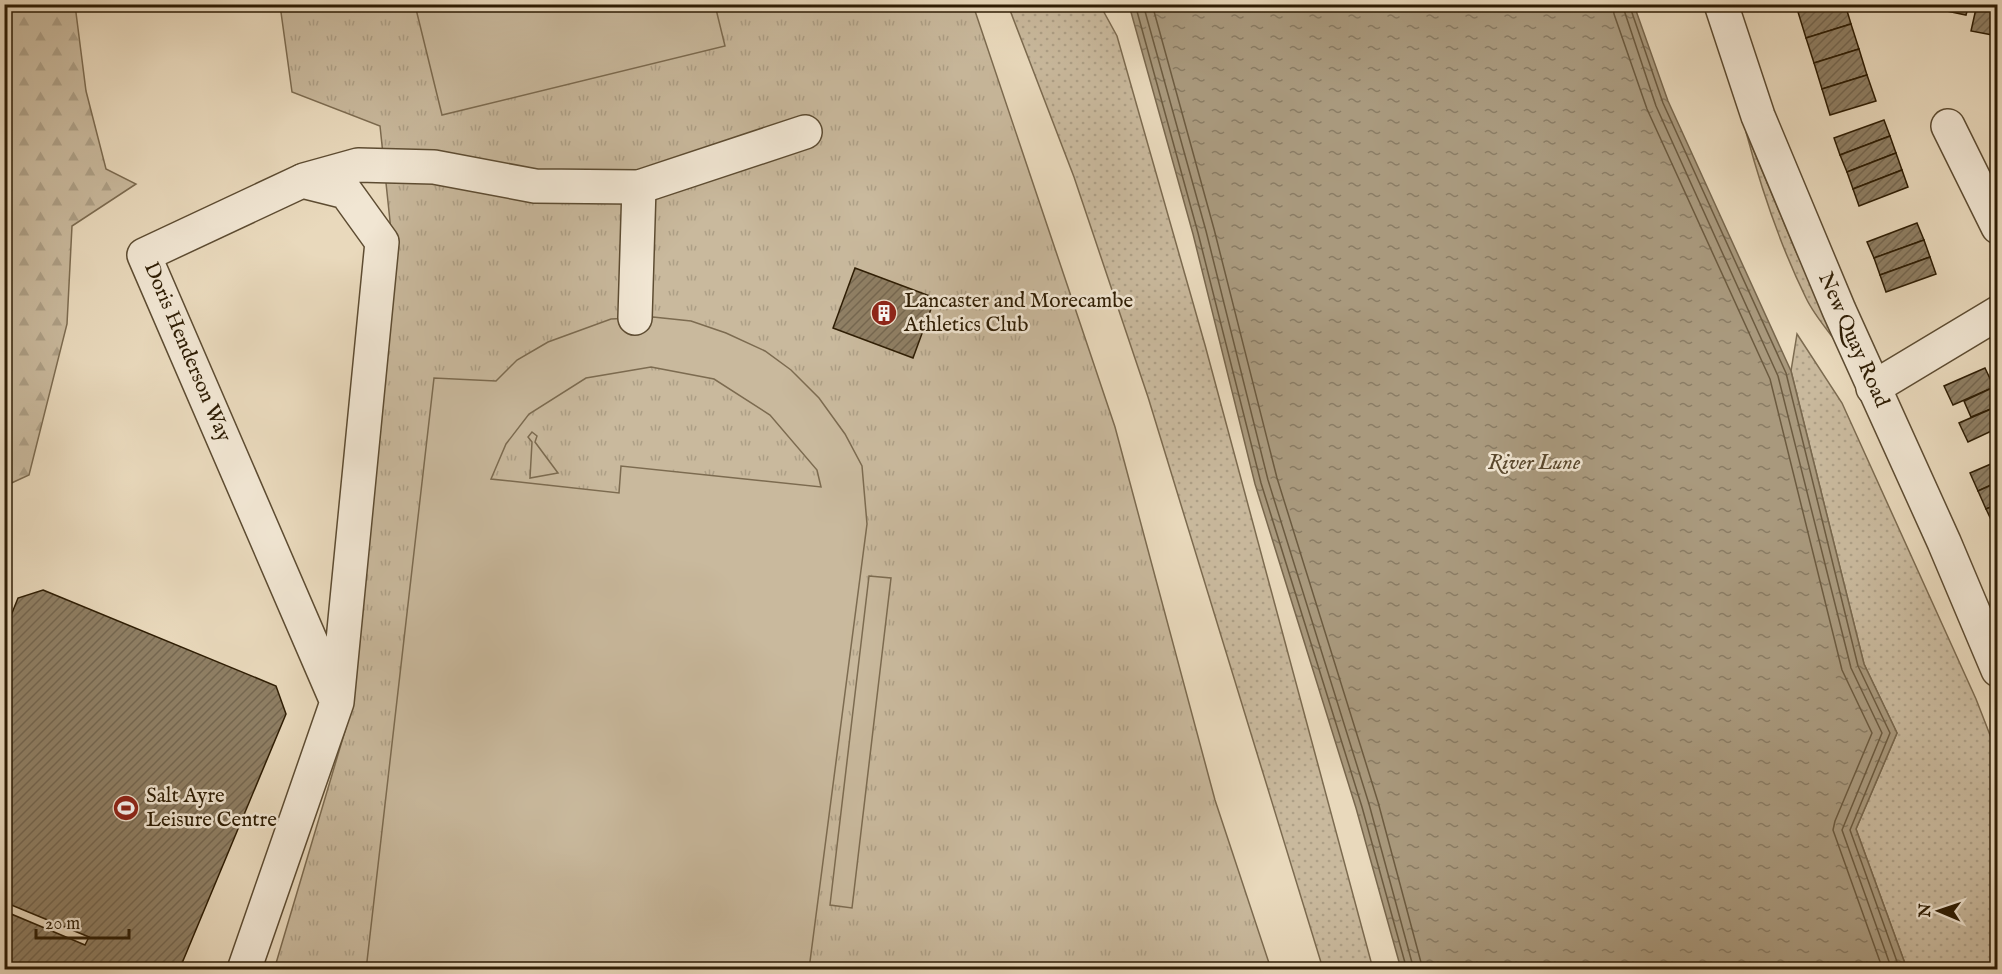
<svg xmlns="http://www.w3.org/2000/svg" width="2002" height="974" font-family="'IM FELL English',serif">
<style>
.grass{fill:url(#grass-dots);stroke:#7c6b50;stroke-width:1.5}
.forest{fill:url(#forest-firs);stroke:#7c6b50;stroke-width:1.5}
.park{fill:url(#park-tufts);stroke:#7c6b50;stroke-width:1.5}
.pitch{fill:#c9b99d;stroke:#7c6b50;stroke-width:1.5;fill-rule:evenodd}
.water{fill:url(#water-ripples);stroke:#78674d;stroke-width:1.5}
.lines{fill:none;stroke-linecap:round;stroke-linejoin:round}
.shore{stroke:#6c5b40;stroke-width:1.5}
.building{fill:url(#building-hatch);stroke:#2e1d04;stroke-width:1.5}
.minor-casing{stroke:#5d4c32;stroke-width:36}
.minor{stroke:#f1e6d3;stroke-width:33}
.labels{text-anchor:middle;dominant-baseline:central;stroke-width:5;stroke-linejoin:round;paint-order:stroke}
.poi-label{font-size:21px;fill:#2e1d04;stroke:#f1e6d3;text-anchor:start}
.street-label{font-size:21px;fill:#2e1d04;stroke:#f1e6d3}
.water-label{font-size:22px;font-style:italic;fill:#59482e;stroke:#f1e6d3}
</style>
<defs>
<pattern id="grass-dots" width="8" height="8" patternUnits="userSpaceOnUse" patternTransform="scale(1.5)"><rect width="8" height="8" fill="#c9b99d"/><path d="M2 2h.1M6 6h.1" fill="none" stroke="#ad9f86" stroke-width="1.8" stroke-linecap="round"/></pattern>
<pattern id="forest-firs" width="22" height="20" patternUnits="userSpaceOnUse" patternTransform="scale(1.5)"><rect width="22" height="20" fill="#c9b99d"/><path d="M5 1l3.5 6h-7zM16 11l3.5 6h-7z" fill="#ad9f86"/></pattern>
<pattern id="park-tufts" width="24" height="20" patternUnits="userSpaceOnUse" patternTransform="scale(1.5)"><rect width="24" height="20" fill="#c9b99d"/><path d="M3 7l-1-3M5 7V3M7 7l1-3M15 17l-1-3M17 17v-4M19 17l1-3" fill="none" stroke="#ad9f86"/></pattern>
<pattern id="water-ripples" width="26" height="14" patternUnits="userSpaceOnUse" patternTransform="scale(1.5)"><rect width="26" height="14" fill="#a9997d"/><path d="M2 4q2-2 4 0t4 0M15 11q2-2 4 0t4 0" fill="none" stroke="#8a7c64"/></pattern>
<pattern id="building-hatch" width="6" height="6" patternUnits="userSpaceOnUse" patternTransform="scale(1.5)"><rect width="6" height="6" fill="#8f7f64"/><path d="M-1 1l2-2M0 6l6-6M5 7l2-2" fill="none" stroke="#756750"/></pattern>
</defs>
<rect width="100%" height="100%" fill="#e9d9bc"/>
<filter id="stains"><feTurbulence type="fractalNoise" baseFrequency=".00333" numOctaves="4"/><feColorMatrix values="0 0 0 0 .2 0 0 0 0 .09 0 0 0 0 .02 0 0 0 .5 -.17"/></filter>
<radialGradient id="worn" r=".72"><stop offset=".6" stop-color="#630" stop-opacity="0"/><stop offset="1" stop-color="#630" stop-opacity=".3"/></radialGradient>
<g class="grass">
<path d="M1008,5H1100L1117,36L1205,345L1373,969H1323L1148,397L1074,177Z"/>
<path d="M1746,132L1796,252L1843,351C1831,334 1815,317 1806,298C1780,245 1761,188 1746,132Z"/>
<path d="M1797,334L1842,403L1976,699L1997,753V969H1907L1856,829L1897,733L1864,664L1791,371Z"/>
</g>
<path class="forest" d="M4,5H75L86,91L106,169L136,184L72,226L67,324L29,475L5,486Z"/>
<path class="park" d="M280,5H973L1115,427L1215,800L1271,969L274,970L353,704L392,240L380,126L292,92Z"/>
<g class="pitch">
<path d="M415,5H715L725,46L442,115Z"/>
<path d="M653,317L691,321L726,333L765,351L791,370L819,398L845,434L862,466L867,524L809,969L366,970L434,378L496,381L517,360L548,342L611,319ZM651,367L714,379L770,415L817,470L821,487L621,466L619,493L491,479L506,444L529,414L586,378Z"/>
<path d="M532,432L537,436L535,442L558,473L530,478L532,442L528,437Z"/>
<path d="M869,576L891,578L852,908L830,905Z"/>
</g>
<path class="water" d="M1129,5H1634L1668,101L1791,371L1864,664L1897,733L1856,829L1907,969H1401L1356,808L1255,484L1193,234Z"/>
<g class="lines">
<g class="shore">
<path d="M1135,4L1198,233L1261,483L1362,807L1407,970"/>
<path d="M1143,4L1206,231L1268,480L1369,804L1414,970"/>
<path d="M1152,4L1214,229L1277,478L1378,802L1423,970"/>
<path d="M1613,4L1614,14L1647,109L1770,379L1842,670L1872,733L1835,821L1833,830L1883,970"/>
<path d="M1622,4L1656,106L1778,376L1851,668L1882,733L1842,830L1892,970"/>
<path d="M1629,4L1663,103L1786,373L1858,666L1890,733L1850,830L1900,970"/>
</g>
</g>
<g class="building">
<path d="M1822,4H1845L1851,24L1806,38L1798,12Z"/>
<path d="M1924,4H1969L1966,15L1923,6Z"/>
<path d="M1977,4H1998V36L1971,31Z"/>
<path d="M1851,24L1859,49L1814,63L1806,38Z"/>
<path d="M1859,49L1867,75L1822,89L1814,63Z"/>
<path d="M1867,75L1876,101L1830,115L1822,89Z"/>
<path d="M1884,120L1890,136L1840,155L1834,138Z"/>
<path d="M1890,136L1896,153L1847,172L1840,155Z"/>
<path d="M1896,153L1902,170L1853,189L1847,172Z"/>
<path d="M1902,170L1908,187L1859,206L1853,189Z"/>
<path d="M1917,223L1924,240L1874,258L1867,242Z"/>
<path d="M1924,240L1930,257L1880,275L1874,258Z"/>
<path d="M1930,257L1936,274L1886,292L1880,275Z"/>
<path d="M855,268L935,298L913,358L833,328Z"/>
<path d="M1985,368L1994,387L1953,405L1944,386Z"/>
<path d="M1994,387L1998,396V406L1971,417L1964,401Z"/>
<path d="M1998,406V428L1968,442L1959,423Z"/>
<path d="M1998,461V482L1978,491L1970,473Z"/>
<path d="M1998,482V504L1986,509L1978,491Z"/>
<path d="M1998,504V527L1995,528L1986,509Z"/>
<path d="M43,590L276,686L286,714L180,968L176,970H4V911L85,945L89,937L4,902V633L18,598Z"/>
</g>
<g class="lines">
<g class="minor-casing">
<g id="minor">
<path d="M1721,4L1758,116L1839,310L1944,542L1998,670"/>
<path d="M1948,126L1998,227"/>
<path d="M304,180L358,165L434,167L535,186L639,187L805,132"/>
<path d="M635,318L639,187"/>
<path d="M1873,388L1998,313"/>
<path d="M244,970L337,702L382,242L346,192L302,181L144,255L337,702"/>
</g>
</g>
<use href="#minor" class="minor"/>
</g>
<defs>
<g id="building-disc" transform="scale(1.35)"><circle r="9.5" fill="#8f2418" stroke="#f1e6d3"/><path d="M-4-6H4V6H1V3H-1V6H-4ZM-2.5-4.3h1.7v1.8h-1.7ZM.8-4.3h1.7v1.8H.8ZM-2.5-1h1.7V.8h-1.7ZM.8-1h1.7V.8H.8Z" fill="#fff"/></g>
<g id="stadium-disc" transform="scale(1.35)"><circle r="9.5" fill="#8f2418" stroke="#f1e6d3"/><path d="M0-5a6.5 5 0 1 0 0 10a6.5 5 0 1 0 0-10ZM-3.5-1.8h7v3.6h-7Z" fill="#fff"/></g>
</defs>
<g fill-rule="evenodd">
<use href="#building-disc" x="884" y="313"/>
<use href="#stadium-disc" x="126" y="808"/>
</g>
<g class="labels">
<g class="poi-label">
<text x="904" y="301">Lancaster and Morecambe<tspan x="904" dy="24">Athletics Club</tspan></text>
<text x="146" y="796">Salt Ayre<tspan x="146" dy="24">Leisure Centre</tspan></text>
</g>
<g class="street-label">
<text transform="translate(1853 340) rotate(66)">New Quay Road</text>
<text transform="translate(187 352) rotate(67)">Doris Henderson Way</text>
</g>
<g class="water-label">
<text x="1534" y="463">River Lune</text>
</g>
</g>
<rect width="2002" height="974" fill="none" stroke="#e9d9bc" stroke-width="24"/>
<rect x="6" y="6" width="1990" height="962" fill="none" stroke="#2e1d04" stroke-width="3"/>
<rect x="12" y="12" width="1978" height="950" fill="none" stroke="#2e1d04" stroke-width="1.5"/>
<g transform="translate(1939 911) rotate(272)" stroke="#f1e6d3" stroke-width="4.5" paint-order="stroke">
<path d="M0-4.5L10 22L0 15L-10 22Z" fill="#2e1d04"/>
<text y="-9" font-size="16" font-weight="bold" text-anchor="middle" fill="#2e1d04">N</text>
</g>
<path d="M36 929v9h93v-9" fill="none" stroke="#2e1d04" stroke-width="3"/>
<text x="45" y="929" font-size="18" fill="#2e1d04" stroke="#f1e6d3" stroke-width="4.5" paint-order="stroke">20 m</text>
<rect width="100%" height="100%" filter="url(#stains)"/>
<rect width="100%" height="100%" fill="url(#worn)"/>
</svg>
